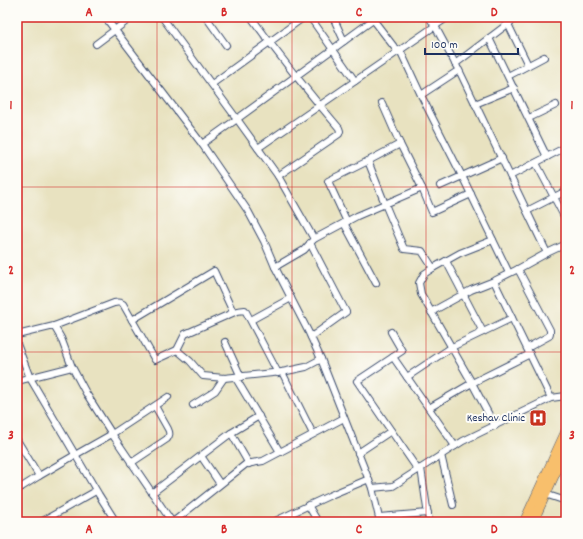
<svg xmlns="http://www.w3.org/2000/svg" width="583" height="539" font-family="Dekko,sans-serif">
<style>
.building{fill:#f29c99}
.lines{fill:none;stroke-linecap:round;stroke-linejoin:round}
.minor-casing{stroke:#3a4a6d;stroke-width:8}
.primary-casing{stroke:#3a4a6d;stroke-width:10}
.minor{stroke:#fff;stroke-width:6}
.primary{stroke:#f8bf6c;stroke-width:9}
.grid{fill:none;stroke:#d62828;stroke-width:1;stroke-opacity:0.55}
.labels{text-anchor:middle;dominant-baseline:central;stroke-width:4;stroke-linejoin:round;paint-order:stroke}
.poi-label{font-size:12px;fill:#1b2f5e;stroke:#fdfcf7;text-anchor:end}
.neatline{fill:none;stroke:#d62828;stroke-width:1.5}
.grid-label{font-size:13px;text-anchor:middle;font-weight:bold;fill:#d62828}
</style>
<rect width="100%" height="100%" fill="#fdfcf7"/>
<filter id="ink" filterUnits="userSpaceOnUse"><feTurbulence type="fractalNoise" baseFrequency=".025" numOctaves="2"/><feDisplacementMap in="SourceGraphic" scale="8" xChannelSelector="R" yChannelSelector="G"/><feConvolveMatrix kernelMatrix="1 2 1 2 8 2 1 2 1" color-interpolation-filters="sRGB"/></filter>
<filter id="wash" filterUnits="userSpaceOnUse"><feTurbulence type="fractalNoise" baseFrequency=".012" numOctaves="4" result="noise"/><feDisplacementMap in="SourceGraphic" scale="16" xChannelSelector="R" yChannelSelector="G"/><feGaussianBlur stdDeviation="0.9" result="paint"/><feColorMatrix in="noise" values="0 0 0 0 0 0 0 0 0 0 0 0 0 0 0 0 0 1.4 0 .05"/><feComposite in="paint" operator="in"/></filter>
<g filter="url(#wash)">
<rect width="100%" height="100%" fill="#e8e2c0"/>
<g id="blocks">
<path class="building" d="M541,411L544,420L535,423L532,414Z"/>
</g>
</g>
<g filter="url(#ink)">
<use href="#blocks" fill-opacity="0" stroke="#3a4a6d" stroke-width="1"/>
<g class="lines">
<g class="minor-casing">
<g id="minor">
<path d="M105,17L202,144L248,211L264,241L275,267L309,333L321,359"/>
<path d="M162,17L237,119L377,17"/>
<path d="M206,17L226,45"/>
<path d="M251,17C279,56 308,92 339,128L340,131L339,134L278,176"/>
<path d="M310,17L355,81"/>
<path d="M333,17L344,41"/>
<path d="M429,17L435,26L457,67"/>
<path d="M372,18L398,52"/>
<path d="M508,24L528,65"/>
<path d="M489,38L547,157"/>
<path d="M96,44L132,17"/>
<path d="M400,50L421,95"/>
<path d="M455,64L517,17"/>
<path d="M508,76L544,57"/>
<path d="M212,84L304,17"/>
<path d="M382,103L400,144"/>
<path d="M475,104L514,88"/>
<path d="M529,118L556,105"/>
<path d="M202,144L237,119L278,176L314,239"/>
<path d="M258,148L448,17"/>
<path d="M368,161L400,144L422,188L432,212L471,194"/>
<path d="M536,163L566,220"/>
<path d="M510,176L566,147"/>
<path d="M440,186L502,158"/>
<path d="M527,211L566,191"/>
<path d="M347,222L328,181L368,161L385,204L404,249L422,251L433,268L460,253L493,240"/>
<path d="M344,223L376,283"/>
<path d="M310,243L346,312L311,337"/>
<path d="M547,253L566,244"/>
<path d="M446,261L483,332"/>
<path d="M275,267L304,250L314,239L357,216L422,188"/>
<path d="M433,268L424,274L419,283L421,294L472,383L530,354"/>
<path d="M509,273L465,182L429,111L421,95L459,70L547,253L518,269"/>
<path d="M494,281L518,269L550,330V333L549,336L527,348"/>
<path d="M431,312L471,290L494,281L551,398"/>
<path d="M132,320L214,271L233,312"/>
<path d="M251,320L291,298"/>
<path d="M54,326L61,338L72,367L86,393L112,434L172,522"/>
<path d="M391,332L402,351L393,357L455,446"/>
<path d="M17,335L54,326L114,303C118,302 120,302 123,304L155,360L177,350L190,361L203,376L224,378L282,372L306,367L321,359L372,488L393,486L463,441L551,398L566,396"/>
<path d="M225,342L241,377"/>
<path d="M17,344L30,378L99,495L116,522"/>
<path d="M177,350L185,334L237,311L245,310L278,373"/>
<path d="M393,357L357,381L418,470"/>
<path d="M282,372L313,434"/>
<path d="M235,377L280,452"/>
<path d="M407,377L452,347L512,318"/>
<path d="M17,381L72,367"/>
<path d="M193,405L215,391L224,378"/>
<path d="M429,408L472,383L495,426"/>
<path d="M231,433L249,464"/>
<path d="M17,440L39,476L75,455L112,434L168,397"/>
<path d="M358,453L391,431"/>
<path d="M441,455L453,505"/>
<path d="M201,456L220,484"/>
<path d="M131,463L167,439C170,435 170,433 168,429L155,406"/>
<path d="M421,468L429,522"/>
<path d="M372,488L380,522"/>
<path d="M17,490L39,476"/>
<path d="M152,493L231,433L259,416"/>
<path d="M545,494L566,501"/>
<path d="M308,505L318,522"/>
<path d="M379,517L428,513"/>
<path d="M41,522L96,491"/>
<path d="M173,522L246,464L263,461L344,418"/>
<path d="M273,522L333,494L369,479"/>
</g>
</g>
<g class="primary-casing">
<g id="primary">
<path d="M524,522L566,431"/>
<path d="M533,522L566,450"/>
</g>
</g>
<use href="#minor" class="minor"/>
<use href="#primary" class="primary"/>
</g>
</g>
<path class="grid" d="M157,17V522M292,17V522M426,17V522M17,187H566M17,352H566"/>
<defs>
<g id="hospital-square" transform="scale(0.9)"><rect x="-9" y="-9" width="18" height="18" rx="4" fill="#c8321e" stroke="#fdfcf7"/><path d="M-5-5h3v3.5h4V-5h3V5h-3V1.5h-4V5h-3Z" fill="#fff"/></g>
</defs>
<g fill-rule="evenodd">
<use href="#hospital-square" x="538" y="418"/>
</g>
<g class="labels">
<g class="poi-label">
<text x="525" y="418">Keshav Clinic</text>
</g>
</g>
<rect width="583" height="539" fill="none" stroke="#fdfcf7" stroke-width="44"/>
<path d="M425 48v6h93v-6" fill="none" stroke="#1b2f5e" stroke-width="2"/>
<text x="431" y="48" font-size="12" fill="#1b2f5e" stroke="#fdfcf7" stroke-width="3" paint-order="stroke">100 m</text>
<rect x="22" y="22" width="539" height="495" class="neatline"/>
<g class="grid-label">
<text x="89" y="16">A</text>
<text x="224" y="16">B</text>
<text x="359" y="16">C</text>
<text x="494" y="16">D</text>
<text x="11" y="109">1</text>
<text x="572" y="109">1</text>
<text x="11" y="274">2</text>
<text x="572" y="274">2</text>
<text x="11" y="439">3</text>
<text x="572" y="439">3</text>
<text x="89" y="533">A</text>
<text x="224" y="533">B</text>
<text x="359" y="533">C</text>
<text x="494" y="533">D</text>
</g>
</svg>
